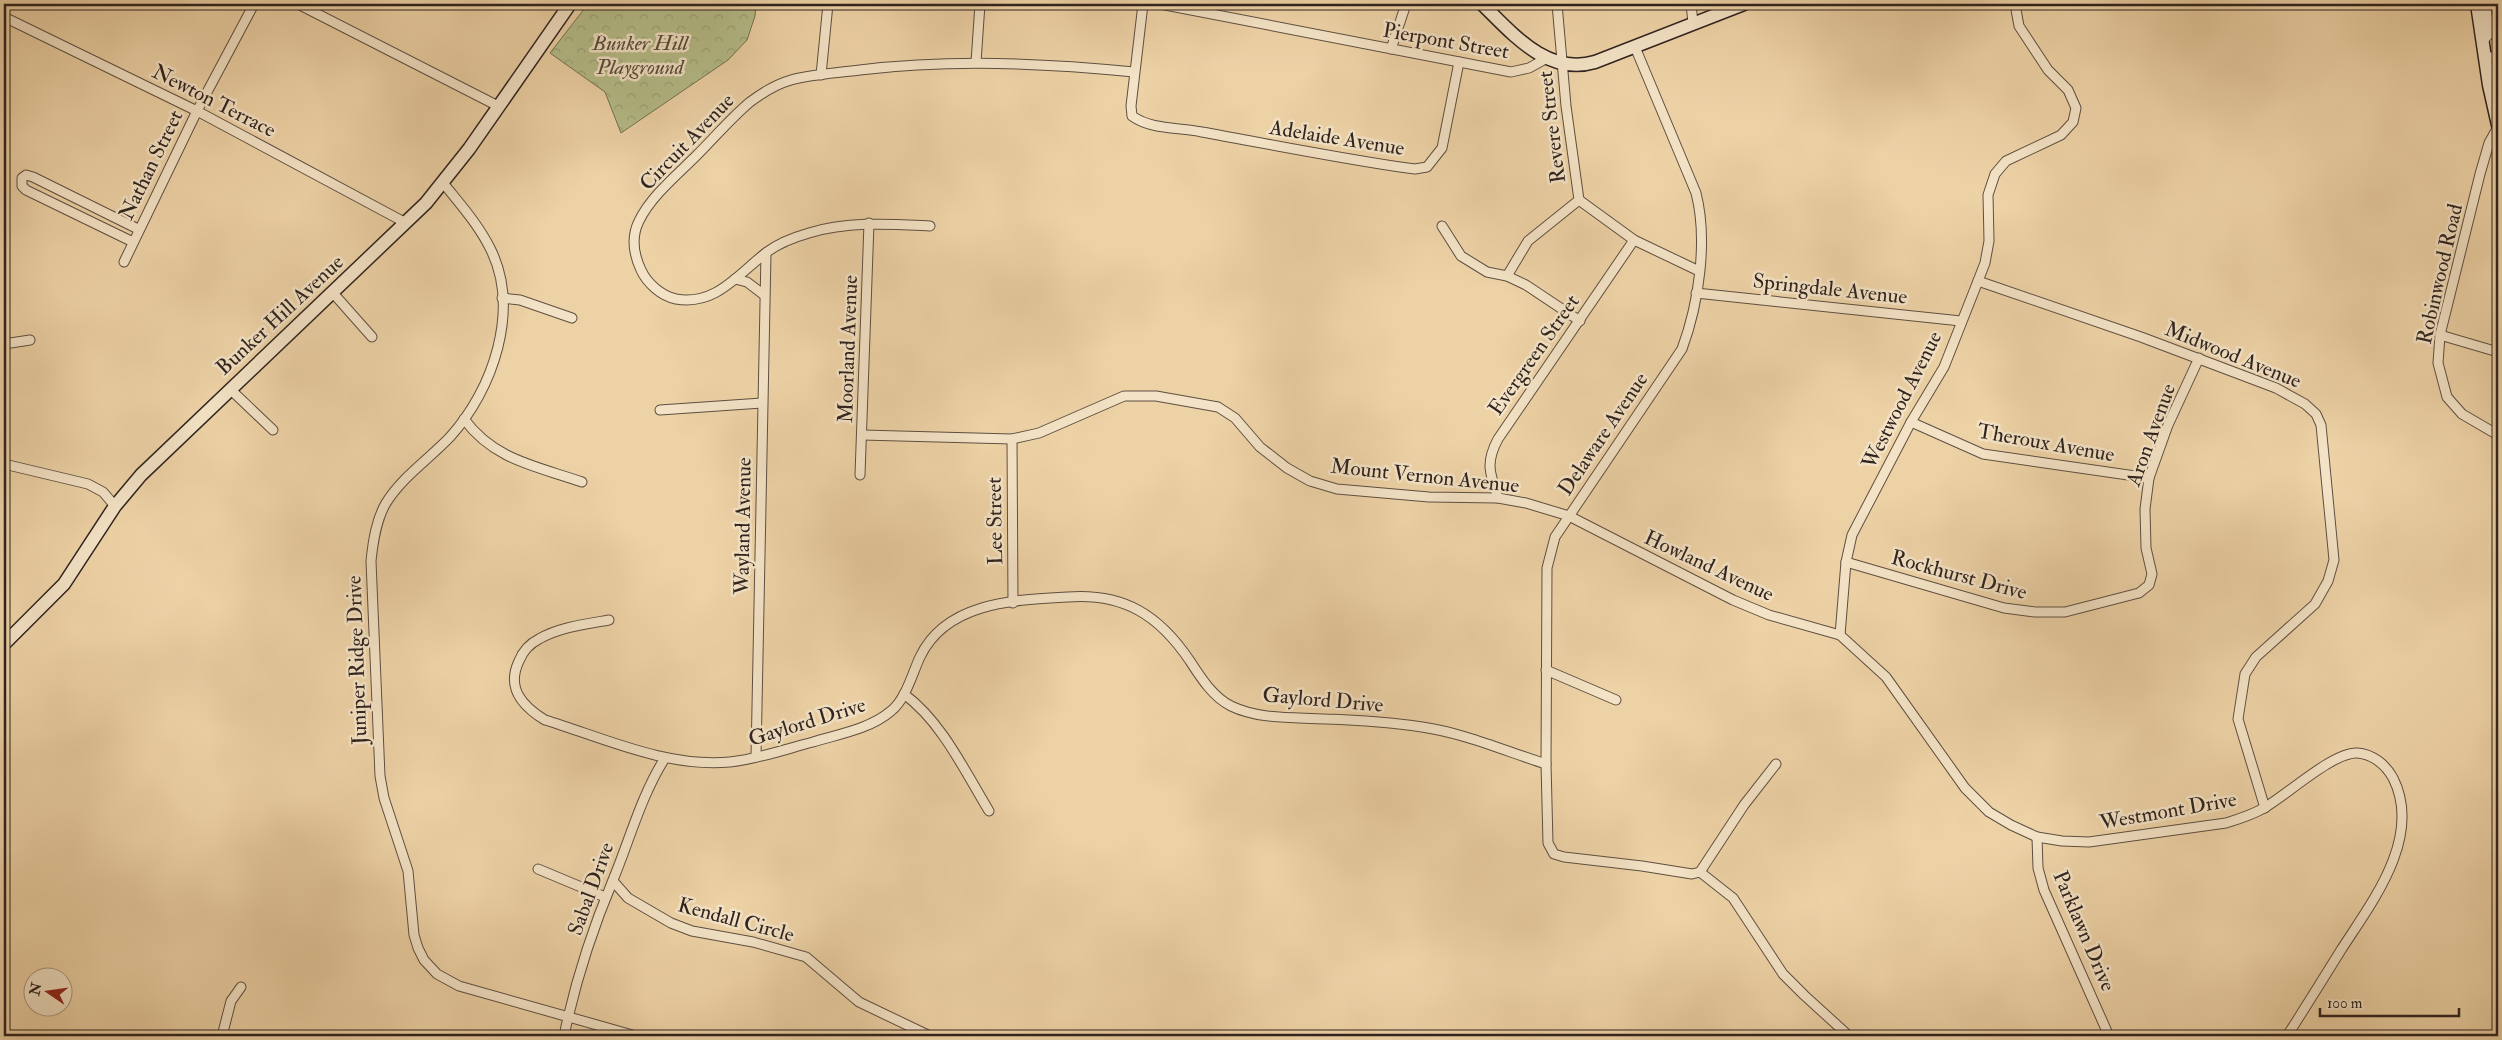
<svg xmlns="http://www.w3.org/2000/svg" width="2502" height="1040" font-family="'IM FELL Double Pica',serif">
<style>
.park{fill:url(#park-crowns);stroke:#727054}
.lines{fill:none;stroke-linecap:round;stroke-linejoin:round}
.street-casing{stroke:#5e4f41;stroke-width:11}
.secondary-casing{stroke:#2f231f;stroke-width:15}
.street{stroke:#f3e2c5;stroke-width:9}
.secondary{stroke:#f3e2c5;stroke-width:12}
.labels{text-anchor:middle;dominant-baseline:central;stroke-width:5;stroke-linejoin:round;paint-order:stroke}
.street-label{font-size:21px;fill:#2f231f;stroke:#f3e2c5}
.park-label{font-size:21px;font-style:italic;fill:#504a3a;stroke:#f3e2c5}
</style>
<defs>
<pattern id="park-crowns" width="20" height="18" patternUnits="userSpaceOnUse" patternTransform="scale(1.25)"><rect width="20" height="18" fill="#b5bd89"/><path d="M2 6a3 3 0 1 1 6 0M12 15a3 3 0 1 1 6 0" fill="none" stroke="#9ca276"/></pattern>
</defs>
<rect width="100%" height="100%" fill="#edd2a6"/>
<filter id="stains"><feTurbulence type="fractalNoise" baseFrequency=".004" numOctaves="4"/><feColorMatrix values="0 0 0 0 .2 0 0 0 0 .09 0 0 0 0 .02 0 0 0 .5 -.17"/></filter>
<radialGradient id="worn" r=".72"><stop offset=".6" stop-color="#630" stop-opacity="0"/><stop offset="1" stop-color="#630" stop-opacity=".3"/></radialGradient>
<path class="park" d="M588,4H756L755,16L747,40L728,60L621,133L605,92L550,53Z"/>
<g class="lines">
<g class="street-casing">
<g id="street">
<path d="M298,4L498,106"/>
<path d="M1143,4L1131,106L1132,116C1152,130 1178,127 1202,132C1268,144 1333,157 1400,167L1415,169L1427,167L1442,148L1459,62"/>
<path d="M1160,4L1511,72L1529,68L1547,58"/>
<path d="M1691,4L1693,23"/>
<path d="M4,17L197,111L406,223"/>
<path d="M2482,42L2489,34L2486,4"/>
<path d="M1635,47L1696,193C1708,240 1699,303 1682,349L1555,537L1547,568L1546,764L1548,843L1554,854L1564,857L1642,866L1692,874L1700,872L1744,805L1776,764"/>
<path d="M1391,49L1406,4"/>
<path d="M2485,58L2498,56"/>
<path d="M976,62L980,4"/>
<path d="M821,75L828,4"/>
<path d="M2498,127L2489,143L2480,174L2440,335L2438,363L2447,397L2462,414L2498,435"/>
<path d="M444,184C460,204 478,224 490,248C521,309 493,390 450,437C429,459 402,477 386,503C376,520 373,542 371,561L380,776L384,798L408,871L414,935L418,948L424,960L437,974L459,986L636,1036"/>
<path d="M1579,200L1634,240L1699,271"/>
<path d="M930,226C889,224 849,221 809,233C795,237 779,243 767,252C738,274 716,306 676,299C661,296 647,283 641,270C634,255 631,237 639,221C651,196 678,174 697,155C715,137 731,118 750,102C762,93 777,84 791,80C813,74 837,73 860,70C952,59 1042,63 1134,72"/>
<path d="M1442,226L1461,256L1487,272L1507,276L1526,285L1580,321"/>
<path d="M133,242L26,190L22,186V178L26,175L33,177L138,229"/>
<path d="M124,262L197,111L254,4"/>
<path d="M1507,276L1528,241L1579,200L1566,106L1557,4"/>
<path d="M735,279L747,282L764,295"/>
<path d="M1978,281L2141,337L2276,388L2305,404L2316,414L2321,425L2334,560L2328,581L2315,604L2256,657L2245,674L2238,719L2265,808"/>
<path d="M333,293L372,337"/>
<path d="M1696,293L1961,321"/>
<path d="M502,298L520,300L572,318"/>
<path d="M2440,335L2498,352"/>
<path d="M4,344L30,340"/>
<path d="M230,389L273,430"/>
<path d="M660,410L762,403"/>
<path d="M464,419C494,460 536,466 582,482"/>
<path d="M1911,422L1983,454L2149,478"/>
<path d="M862,435L1012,439L1039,433L1124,396H1156L1218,407L1235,418L1260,447L1287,468L1310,481L1337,489L1429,497L1498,498L1526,503L1569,516L1733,600L1769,615L1840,635L1886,677L1965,788L1989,812L2011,825L2037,837L2062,841L2089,842L2226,823C2239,819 2252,815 2264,808C2287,795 2333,752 2357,753C2373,754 2386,765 2393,778C2423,837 2372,902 2341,950C2323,979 2305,1008 2287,1036"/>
<path d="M1012,439L1013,603"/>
<path d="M4,464L88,484L103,492L115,506"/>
<path d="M860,475L869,223"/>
<path d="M1498,498C1490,474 1485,463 1498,439L1634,240"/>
<path d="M1846,562L2004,608L2035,612H2065L2139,593L2149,585L2152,574L2146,548L2145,509L2149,478L2168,425L2199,358"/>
<path d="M609,620C586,624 560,627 539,639C529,644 523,651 519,661C506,688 522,706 545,720C604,738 667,768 730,762C758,759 786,749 813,742C839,734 870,729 891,711C906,699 912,674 920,657C946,602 1014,600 1068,597C1124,593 1159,615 1190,661C1201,678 1213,697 1231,706C1260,720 1295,717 1326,719C1357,720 1390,722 1422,727C1464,733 1505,751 1546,764"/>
<path d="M1840,635L1846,562L1852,535L1911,422L1944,367L1978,281L1985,263L1989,241L1988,195L1995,174L2006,161L2061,135L2073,122L2076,108L2068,90L2048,70L2019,26L2015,4"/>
<path d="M1546,670L1616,700"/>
<path d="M904,694C942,722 964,770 989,811"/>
<path d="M756,757L766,253"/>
<path d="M2037,837L2038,868L2044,890L2109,1036"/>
<path d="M538,869L605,897"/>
<path d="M1700,872L1733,898L1783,974L1804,995L1849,1036"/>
<path d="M613,881L628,898L671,923L692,931L753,942L806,957L859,1002L930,1036"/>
<path d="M222,1036L231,1001L241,987"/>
<path d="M564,1036C575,983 592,930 613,880C630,839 641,796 665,758"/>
</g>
</g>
<g class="secondary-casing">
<g id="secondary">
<path d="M1482,4C1512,33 1547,76 1595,62L1744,4"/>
<path d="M2477,4L2489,85L2498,125"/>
<path d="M4,644L64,584L115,506L141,475L426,203L469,149L570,4"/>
</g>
</g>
<use href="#street" class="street"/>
<use href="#secondary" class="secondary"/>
</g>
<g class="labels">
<g class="street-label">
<text transform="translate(1446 41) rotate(10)">Pierpont Street</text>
<text transform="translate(214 101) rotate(27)">Newton Terrace</text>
<text transform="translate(1552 127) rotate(-97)">Revere Street</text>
<text transform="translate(1337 138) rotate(9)">Adelaide Avenue</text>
<text transform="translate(687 142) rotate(-46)">Circuit Avenue</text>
<text transform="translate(151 165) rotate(-64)">Nathan Street</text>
<text transform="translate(2440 274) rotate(-77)">Robinwood Road</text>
<text transform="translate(1830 289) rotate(6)">Springdale Avenue</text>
<text transform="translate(280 315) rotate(-43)">Bunker Hill Avenue</text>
<text transform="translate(848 349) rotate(-88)">Moorland Avenue</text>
<text transform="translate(1534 355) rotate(-55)">Evergreen Street</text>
<text transform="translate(2233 355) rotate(22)">Midwood Avenue</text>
<text transform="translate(1902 400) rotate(-63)">Westwood Avenue</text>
<text transform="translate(1603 434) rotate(-56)">Delaware Avenue</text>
<text transform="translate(2151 435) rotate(-70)">Aron Avenue</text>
<text transform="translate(2046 443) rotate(10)">Theroux Avenue</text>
<text transform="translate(1425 476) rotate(6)">Mount Vernon Avenue</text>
<text transform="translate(995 521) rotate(-91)">Lee Street</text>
<text transform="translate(743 526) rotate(-89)">Wayland Avenue</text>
<text transform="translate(1709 566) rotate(25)">Howland Avenue</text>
<text transform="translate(1959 575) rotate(15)">Rockhurst Drive</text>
<text transform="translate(357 660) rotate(-92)">Juniper Ridge Drive</text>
<text transform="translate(1323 700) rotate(5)">Gaylord Drive</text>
<text transform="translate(807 722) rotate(-17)">Gaylord Drive</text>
<text transform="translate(2168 811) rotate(-10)">Westmont Drive</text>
<text transform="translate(591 889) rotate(-70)">Sabal Drive</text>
<text transform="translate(736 920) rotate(15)">Kendall Circle</text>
<text transform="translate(2084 931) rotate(67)">Parklawn Drive</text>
</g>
<g class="park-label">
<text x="640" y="43">Bunker Hill<tspan x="640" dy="24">Playground</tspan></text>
</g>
</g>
<rect width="2502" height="1040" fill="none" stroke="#edd2a6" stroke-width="20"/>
<rect x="5" y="5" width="2492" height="1030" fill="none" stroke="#2f231f" stroke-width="2.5"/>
<rect x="10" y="10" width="2482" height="1020" fill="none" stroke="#2f231f"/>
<g transform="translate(48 992) rotate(283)"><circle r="24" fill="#f3e2c5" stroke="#a59683"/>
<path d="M0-4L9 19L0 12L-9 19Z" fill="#8f2418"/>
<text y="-8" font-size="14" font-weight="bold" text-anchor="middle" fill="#2f231f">N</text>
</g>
<path d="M2320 1008v8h139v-8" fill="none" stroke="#2f231f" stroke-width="2.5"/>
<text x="2327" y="1008" font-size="15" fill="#2f231f" stroke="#f3e2c5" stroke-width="4" paint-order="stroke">100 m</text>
<rect width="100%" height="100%" filter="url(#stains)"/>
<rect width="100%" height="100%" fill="url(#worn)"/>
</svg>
